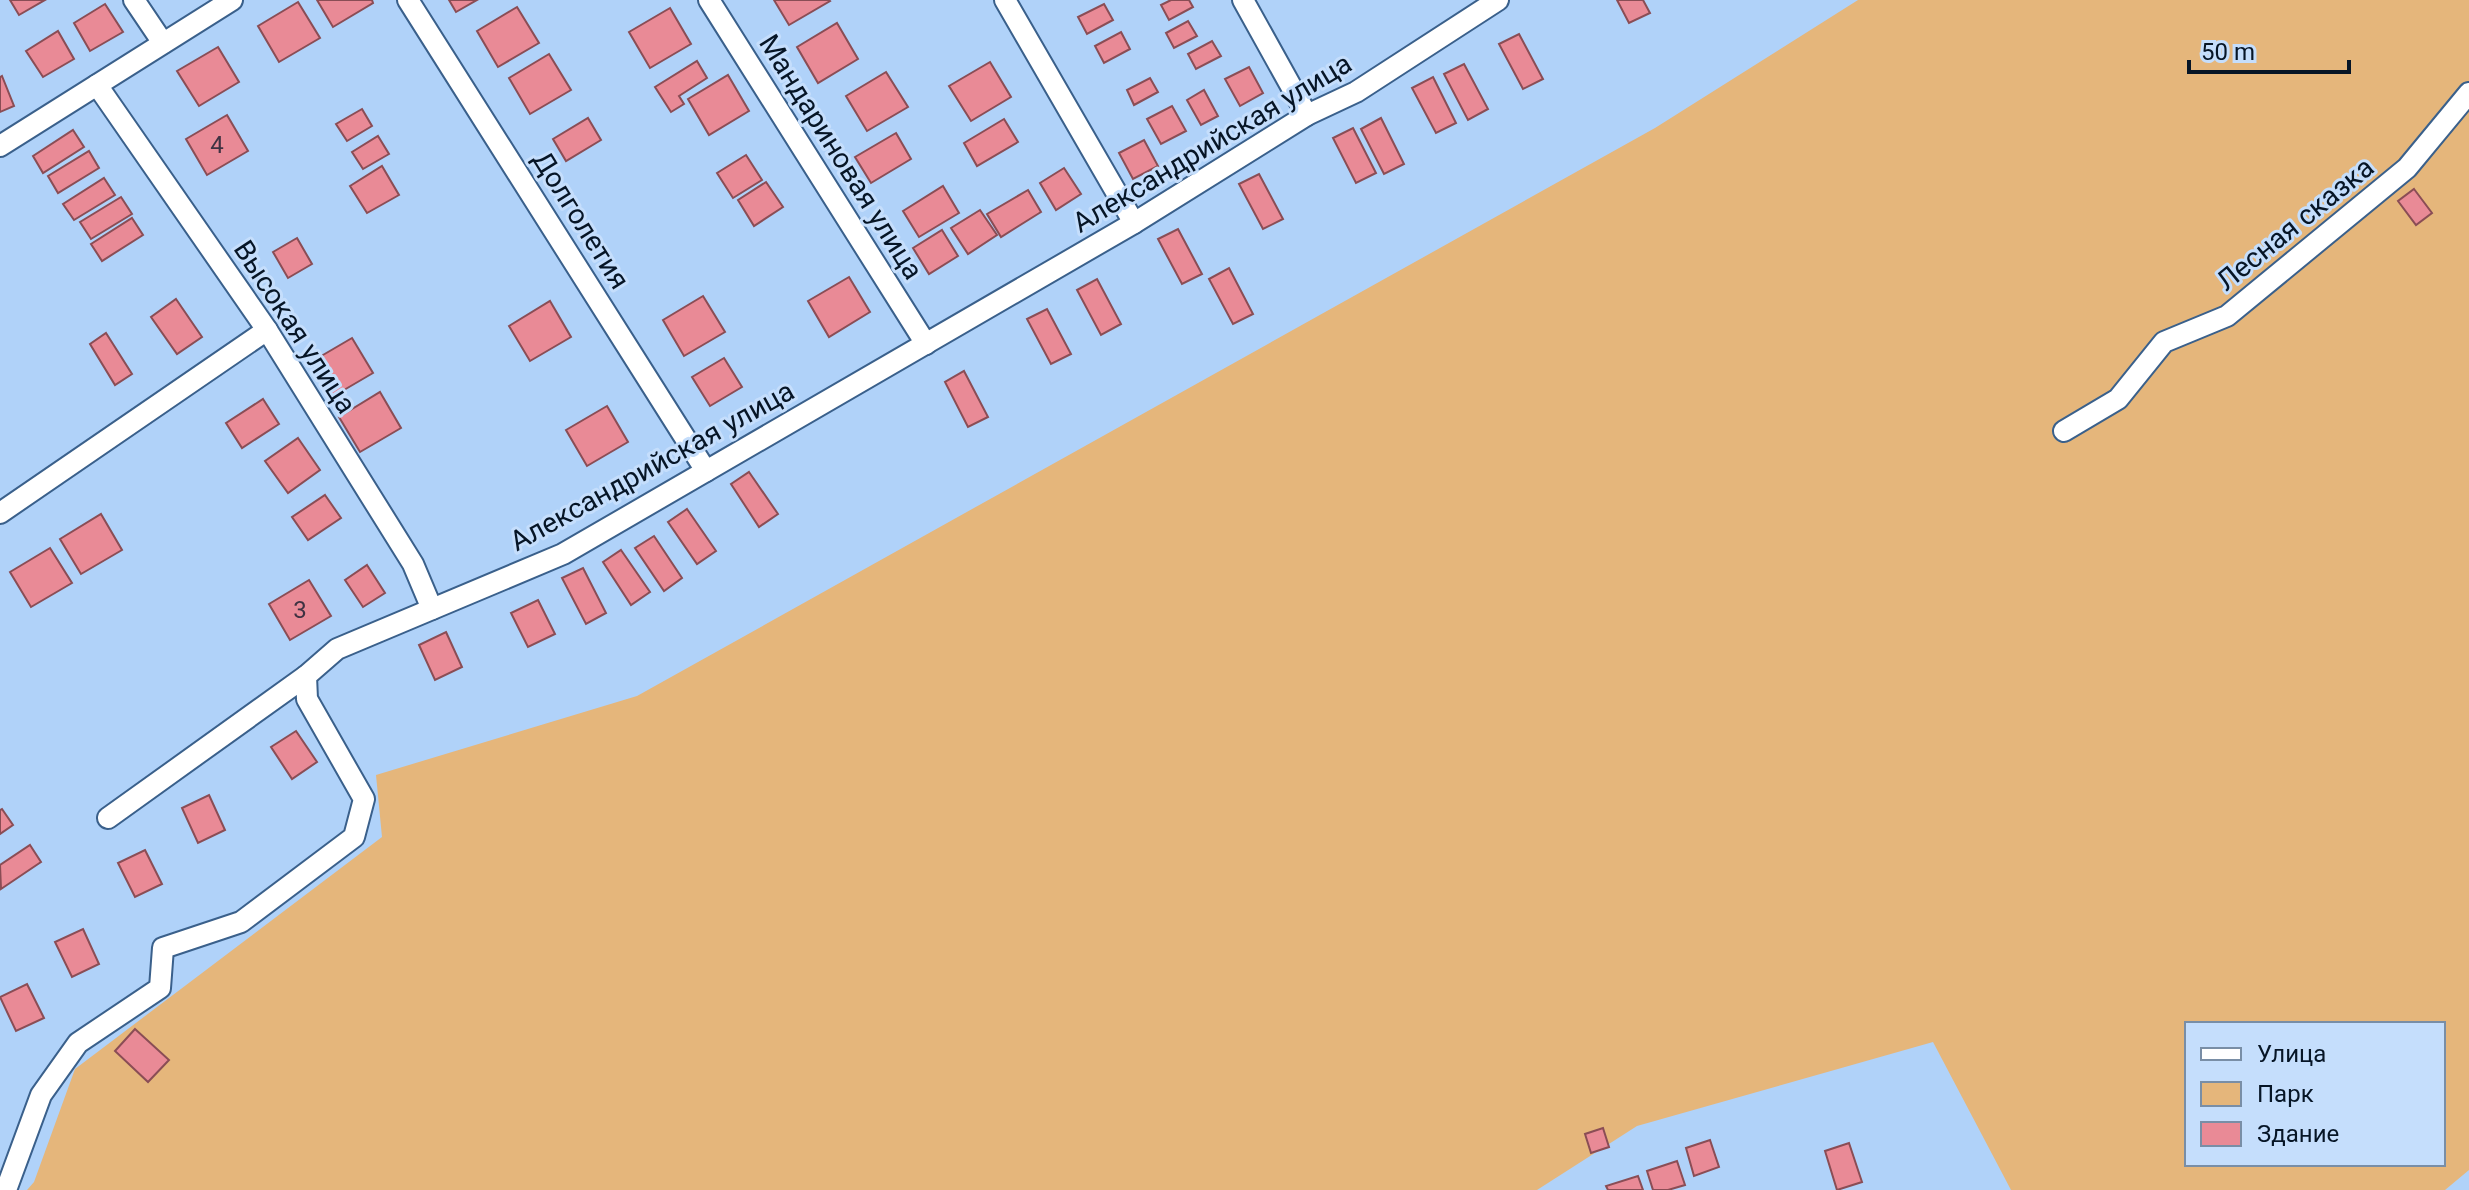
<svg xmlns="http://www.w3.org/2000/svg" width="2469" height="1190" font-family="Roboto,sans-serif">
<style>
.green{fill:#e5b67b;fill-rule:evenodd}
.building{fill:#e98a96;stroke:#8a4d55;stroke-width:2}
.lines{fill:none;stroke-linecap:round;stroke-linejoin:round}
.minor-casing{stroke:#3a608b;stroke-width:24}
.minor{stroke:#fff;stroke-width:20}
.labels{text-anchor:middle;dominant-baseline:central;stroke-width:6;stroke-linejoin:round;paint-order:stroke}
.number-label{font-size:24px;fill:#3f3242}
.street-label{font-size:28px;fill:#061526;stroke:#c5defc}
</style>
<rect width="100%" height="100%" fill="#b0d2f9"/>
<path class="green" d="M1858,0H2469V1170L2445,1190H2011L1933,1042L1637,1126L1537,1190H27L34,1182L75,1069L382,837L376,775L637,696L1655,128ZM2187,1024H2443V1164H2187Z"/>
<g class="building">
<path d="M10,0H45L19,15Z"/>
<path d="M317,0H372L373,3L333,27Z"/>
<path d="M449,0H477L456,12Z"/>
<path d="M774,0H829L830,1L789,25Z"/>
<path d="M1171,0H1189L1193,7L1169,20L1161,5Z"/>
<path d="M1617,0H1643L1650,13L1629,23Z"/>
<path d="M298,2L320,38L279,62L258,26Z"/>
<path d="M105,4L123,32L90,51L74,23Z"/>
<path d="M1104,4L1113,20L1087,34L1078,17Z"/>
<path d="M517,7L539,43L498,67L477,31Z"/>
<path d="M670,8L691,44L650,68L629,32Z"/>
<path d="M1188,21L1197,36L1174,48L1166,33Z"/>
<path d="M837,23L858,59L818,83L797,47Z"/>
<path d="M58,31L74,59L43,77L26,51Z"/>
<path d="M1121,32L1130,49L1104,63L1095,46Z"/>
<path d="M1519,34L1543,79L1523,89L1499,44Z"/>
<path d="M1212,41L1221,56L1196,69L1188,54Z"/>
<path d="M218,47L239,82L199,106L177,71Z"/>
<path d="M549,54L571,90L530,114L509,78Z"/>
<path d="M697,61L707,78L679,96L684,104L671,112L655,87Z"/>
<path d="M990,62L1011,97L971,121L949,86Z"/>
<path d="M1464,64L1488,109L1468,120L1444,74Z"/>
<path d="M1249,67L1263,93L1240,106L1225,79Z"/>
<path d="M886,72L908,107L867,131L846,96Z"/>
<path d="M728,75L749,111L709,135L688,99Z"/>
<path d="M2,76L14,106L0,112V77Z"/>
<path d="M1433,77L1456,123L1436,133L1412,88Z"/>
<path d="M1150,78L1158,92L1134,105L1127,90Z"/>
<path d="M1204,90L1218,116L1201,125L1187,100Z"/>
<path d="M1172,106L1186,131L1161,144L1147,119Z"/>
<path d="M362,109L372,126L347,141L336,124Z"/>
<path d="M227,115L248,151L207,175L186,139Z"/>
<path d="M588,118L601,140L566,161L553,139Z"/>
<path d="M1381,118L1404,164L1384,174L1361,129Z"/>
<path d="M1004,119L1018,142L977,166L964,143Z"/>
<path d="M1353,128L1376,173L1356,183L1333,138Z"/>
<path d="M73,130L84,147L43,173L33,156Z"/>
<path d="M896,133L911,159L871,183L855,157Z"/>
<path d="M378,136L389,154L363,169L352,152Z"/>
<path d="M1144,140L1158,166L1133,179L1119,153Z"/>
<path d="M89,151L99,168L58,193L48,176Z"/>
<path d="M746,155L762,180L733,198L717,173Z"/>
<path d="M382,166L399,195L367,213L350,186Z"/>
<path d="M1064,168L1081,194L1056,210L1040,183Z"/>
<path d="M1259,174L1283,219L1263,229L1239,184Z"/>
<path d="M104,178L115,195L74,220L63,204Z"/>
<path d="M766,182L783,207L754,226L738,200Z"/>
<path d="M943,186L959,213L919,237L903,211Z"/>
<path d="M2414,189L2432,213L2416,225L2398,201Z"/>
<path d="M1028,190L1041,212L1001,237L987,214Z"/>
<path d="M121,197L132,214L91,239L80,222Z"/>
<path d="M980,210L997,235L968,254L951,228Z"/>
<path d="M132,218L143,235L102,261L91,244Z"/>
<path d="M1178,229L1202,274L1182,284L1158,239Z"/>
<path d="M942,230L958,256L929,274L913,248Z"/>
<path d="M297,238L312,264L288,278L273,252Z"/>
<path d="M1229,268L1253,314L1233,324L1209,279Z"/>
<path d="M849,277L870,312L829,337L808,301Z"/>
<path d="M1097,279L1121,324L1101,335L1077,290Z"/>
<path d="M703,296L725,332L684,356L663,320Z"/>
<path d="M176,299L202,337L177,354L151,317Z"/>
<path d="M550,301L571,337L530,361L509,326Z"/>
<path d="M1047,309L1071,354L1051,364L1027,319Z"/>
<path d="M106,333L132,374L115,385L90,344Z"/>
<path d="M352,338L373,373L332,397L311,362Z"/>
<path d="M724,358L742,387L710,406L692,377Z"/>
<path d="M964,371L988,417L968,427L945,382Z"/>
<path d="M380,392L401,428L360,452L339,417Z"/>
<path d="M263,399L279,424L242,448L226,423Z"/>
<path d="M607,406L628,442L587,466L566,430Z"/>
<path d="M298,438L320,470L288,493L265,461Z"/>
<path d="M749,472L778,514L759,527L731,484Z"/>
<path d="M325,495L341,518L308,540L292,517Z"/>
<path d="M687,509L716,551L697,564L668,522Z"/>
<path d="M101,514L122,550L81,574L60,539Z"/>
<path d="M654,536L682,578L664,591L635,548Z"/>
<path d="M50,548L72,583L31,607L10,572Z"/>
<path d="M621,550L650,592L631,605L603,562Z"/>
<path d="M367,565L385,593L363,607L345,580Z"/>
<path d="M583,568L606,613L586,624L562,578Z"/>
<path d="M309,580L331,616L290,640L269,604Z"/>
<path d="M538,600L555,634L528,647L511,613Z"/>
<path d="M446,632L462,667L435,680L419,645Z"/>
<path d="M296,731L317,762L292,779L271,747Z"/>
<path d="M209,795L225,830L198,843L182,808Z"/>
<path d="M2,809L13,825L0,834V810Z"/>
<path d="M30,845L41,862L1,889L0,865Z"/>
<path d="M145,850L162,884L135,897L118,863Z"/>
<path d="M83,929L99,964L72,977L55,942Z"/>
<path d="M27,984L44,1018L16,1031L0,997Z"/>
<path d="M135,1029L169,1060L148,1082L115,1051Z"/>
<path d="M1603,1128L1609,1147L1591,1153L1585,1134Z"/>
<path d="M1710,1140L1719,1167L1694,1176L1686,1148Z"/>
<path d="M1849,1143L1862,1182L1837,1190L1825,1151Z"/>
<path d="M1677,1161L1685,1185L1668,1190H1653L1647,1171Z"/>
<path d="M1638,1176L1643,1190H1608L1606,1186Z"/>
</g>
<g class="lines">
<g class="minor-casing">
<g id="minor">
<path d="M134,0L163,43"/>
<path d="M408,0L706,471"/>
<path d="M709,0L926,344"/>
<path d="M1005,0L1134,223"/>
<path d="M1243,0L1307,115"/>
<path d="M97,85L267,330L413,564L432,609"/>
<path d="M0,146L232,0"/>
<path d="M2064,431L2118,399L2164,342L2227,316L2407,168L2469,93"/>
<path d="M0,513L267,330"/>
<path d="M108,818L306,676"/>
<path d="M6,1190L41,1095L78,1043L160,988L163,948L241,922L354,837L364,799L307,699L306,676L337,649L563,554L1134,223L1307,115L1356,92L1498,0"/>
</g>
</g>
<use href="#minor" class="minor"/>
</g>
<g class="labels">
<g class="number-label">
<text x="217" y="145">4</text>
<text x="300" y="610">3</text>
</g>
<g class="street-label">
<text transform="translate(1212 143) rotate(-31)">Александрийская улица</text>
<text transform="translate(841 157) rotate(58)">Мандариновая улица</text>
<text transform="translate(581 220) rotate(58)">Долголетия</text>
<text transform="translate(2295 224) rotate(-39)">Лесная сказка</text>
<text transform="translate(295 327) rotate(57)">Высокая улица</text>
<text transform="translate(652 466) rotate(-29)">Александрийская улица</text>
</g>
</g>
<rect x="2185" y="1022" width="260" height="144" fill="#c5defc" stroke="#798ea6" stroke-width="2"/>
<rect x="2201" y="1048" width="40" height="12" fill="#ffffff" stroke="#798ea6" stroke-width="2"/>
<text x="2257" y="1062" font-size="24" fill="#061526">Улица</text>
<rect x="2201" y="1082" width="40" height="24" fill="#e5b67b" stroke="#798ea6" stroke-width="2"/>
<text x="2257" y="1102" font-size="24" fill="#061526">Парк</text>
<rect x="2201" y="1122" width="40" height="24" fill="#e98a96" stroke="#798ea6" stroke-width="2"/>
<text x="2257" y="1142" font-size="24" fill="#061526">Здание</text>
<path d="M2189 60v12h160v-12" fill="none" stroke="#061526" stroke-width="4"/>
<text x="2201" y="60" font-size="24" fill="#061526" stroke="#c5defc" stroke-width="6" paint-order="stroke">50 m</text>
</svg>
